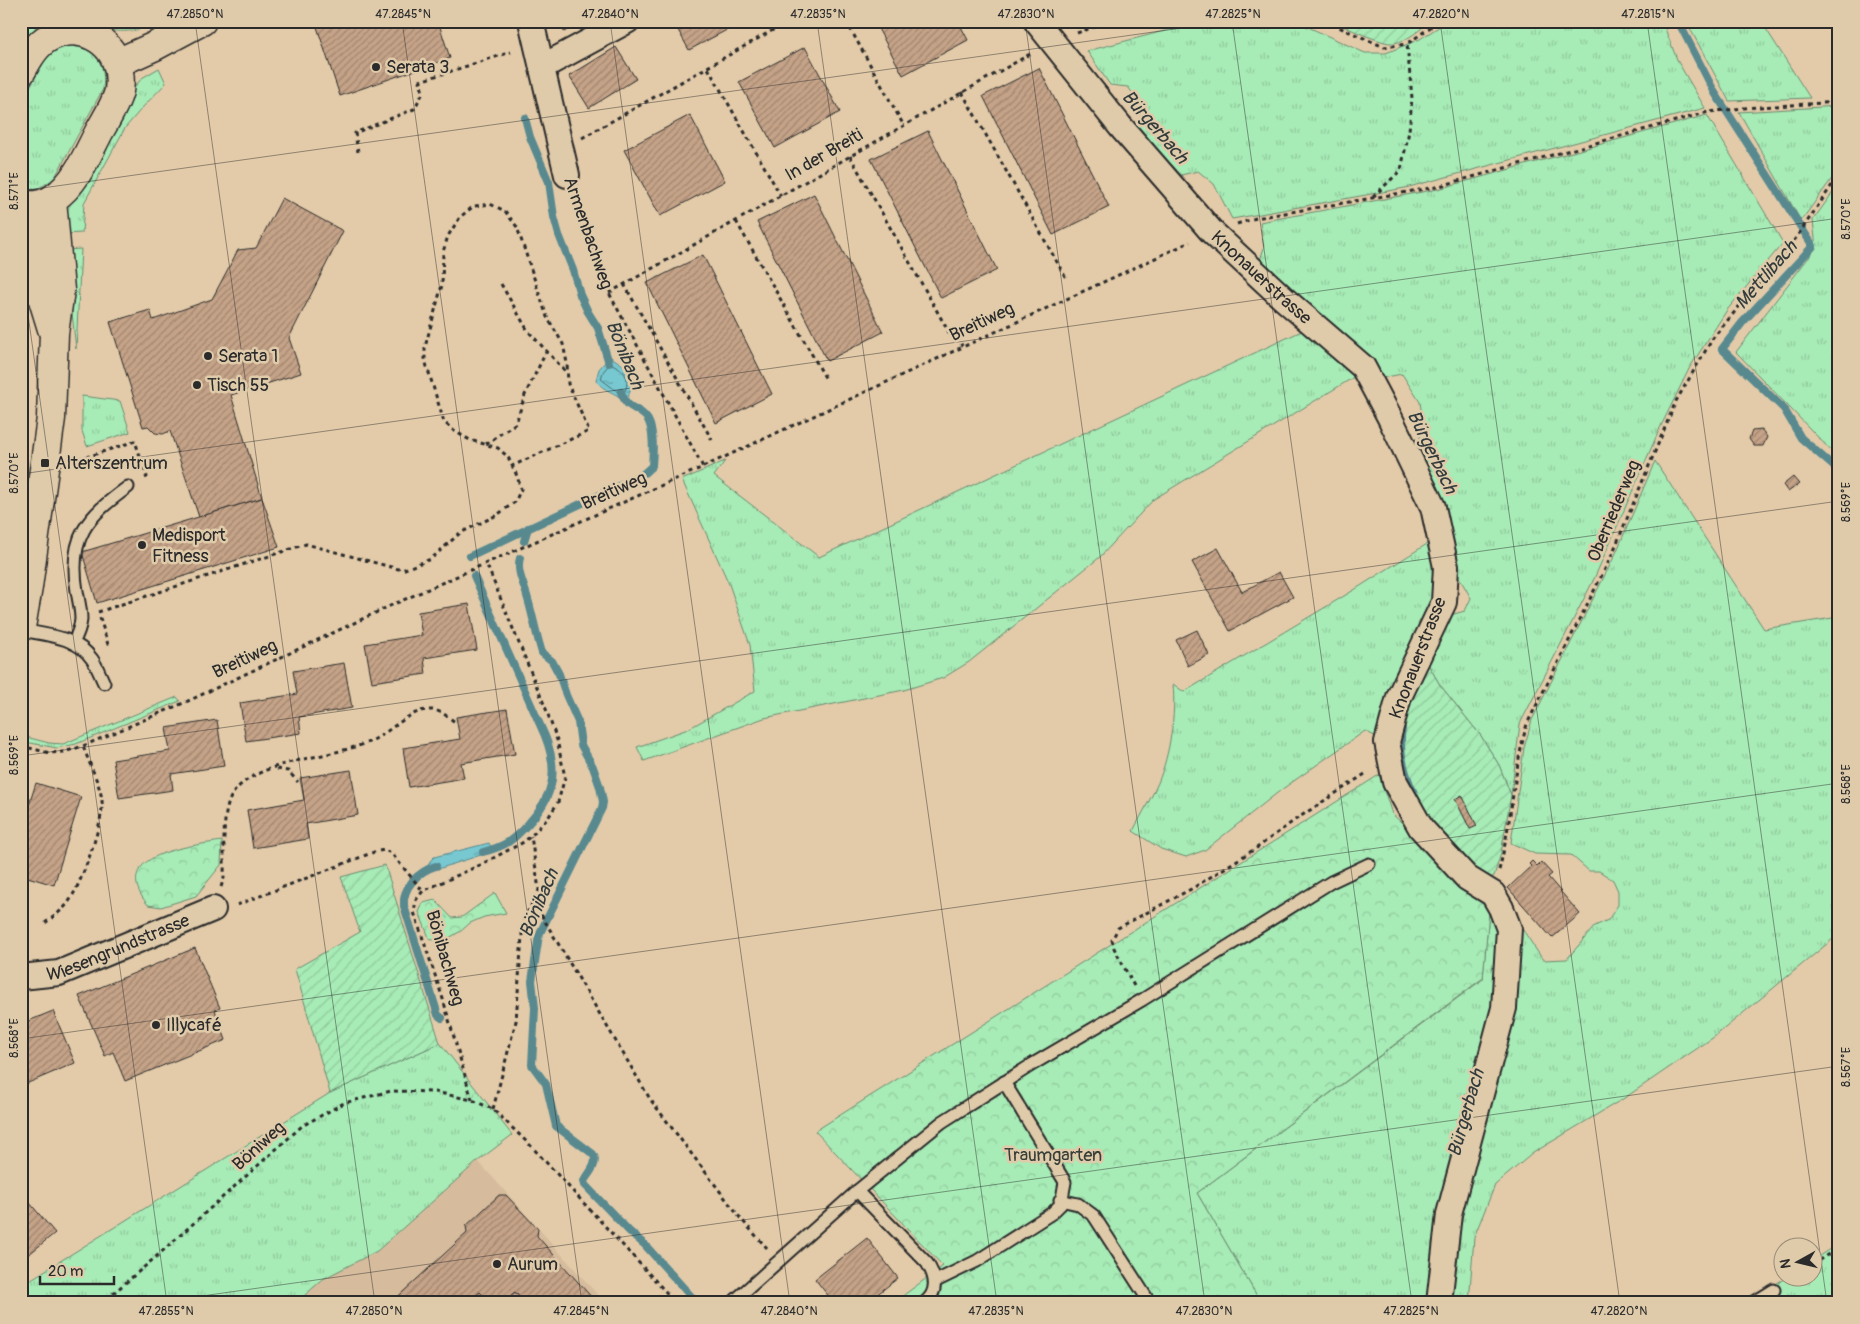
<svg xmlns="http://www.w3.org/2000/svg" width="1860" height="1324" font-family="Pangolin,sans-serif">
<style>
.built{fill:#d6bc9d}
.grass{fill:url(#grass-tufts);stroke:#698b70}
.forest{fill:url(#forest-crowns);stroke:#698b70}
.garden{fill:url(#garden-furrows);stroke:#698b70}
.water{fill:url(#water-ripples);stroke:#59898f}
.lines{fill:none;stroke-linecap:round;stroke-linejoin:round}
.shore{stroke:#496a6d;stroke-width:1}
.stream{stroke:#59898f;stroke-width:8}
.building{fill:url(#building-hatch);stroke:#2b2b2b}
.service-casing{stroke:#2b2b2b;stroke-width:15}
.minor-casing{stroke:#2b2b2b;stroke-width:28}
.secondary-casing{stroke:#2b2b2b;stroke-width:31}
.path{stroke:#2b2b2b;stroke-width:3;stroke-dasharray:4 4;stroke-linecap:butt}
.service{stroke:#dfcbaa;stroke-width:11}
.minor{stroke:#dfcbaa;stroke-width:24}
.secondary{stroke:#dfcbaa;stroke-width:28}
.ticks{fill:none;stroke:#2b2b2b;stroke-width:1;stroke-opacity:0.45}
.poi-dot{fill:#2b2b2b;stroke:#dfcbaa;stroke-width:2}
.labels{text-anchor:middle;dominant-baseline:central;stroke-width:5;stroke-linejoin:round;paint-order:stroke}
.poi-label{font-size:18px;fill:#2b2b2b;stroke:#dfcbaa;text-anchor:start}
.street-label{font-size:18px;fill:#2b2b2b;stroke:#dfcbaa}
.park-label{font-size:18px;fill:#373e39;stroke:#dfcbaa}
.water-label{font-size:19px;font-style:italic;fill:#333b3c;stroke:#dfcbaa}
.neatline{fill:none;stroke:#2b2b2b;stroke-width:2}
.ticks-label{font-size:12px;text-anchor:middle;fill:#2b2b2b}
</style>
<defs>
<pattern id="grass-tufts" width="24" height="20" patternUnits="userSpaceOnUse" patternTransform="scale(1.25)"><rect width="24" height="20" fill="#a7ebb6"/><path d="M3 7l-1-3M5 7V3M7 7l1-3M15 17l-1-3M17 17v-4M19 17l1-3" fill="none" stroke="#90ca9d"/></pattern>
<pattern id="forest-crowns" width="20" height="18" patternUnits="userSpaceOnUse" patternTransform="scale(1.25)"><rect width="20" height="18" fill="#a7ebb6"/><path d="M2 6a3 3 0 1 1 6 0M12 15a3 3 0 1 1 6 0" fill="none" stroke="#90ca9d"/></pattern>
<pattern id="garden-furrows" width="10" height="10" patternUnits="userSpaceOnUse" patternTransform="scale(1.25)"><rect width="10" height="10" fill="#a7ebb6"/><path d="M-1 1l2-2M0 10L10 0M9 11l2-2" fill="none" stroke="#90ca9d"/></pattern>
<pattern id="water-ripples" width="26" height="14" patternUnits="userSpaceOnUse" patternTransform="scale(1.25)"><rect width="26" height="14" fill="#77c8d1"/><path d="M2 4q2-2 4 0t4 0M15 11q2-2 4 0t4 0" fill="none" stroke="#62a3aa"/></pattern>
<pattern id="building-hatch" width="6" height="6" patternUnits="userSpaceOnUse" patternTransform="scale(1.25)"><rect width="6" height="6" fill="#c5a388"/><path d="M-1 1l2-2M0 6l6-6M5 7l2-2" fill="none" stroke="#a0856f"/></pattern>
</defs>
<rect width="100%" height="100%" fill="#e3cba9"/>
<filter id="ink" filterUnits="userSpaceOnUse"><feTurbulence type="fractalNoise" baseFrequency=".02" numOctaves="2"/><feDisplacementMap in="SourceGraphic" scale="10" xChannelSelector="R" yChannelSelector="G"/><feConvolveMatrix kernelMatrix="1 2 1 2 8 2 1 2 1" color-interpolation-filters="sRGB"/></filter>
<g filter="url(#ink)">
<path class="built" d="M478,1161L605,1303H296L323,1279L377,1251Z"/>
<g class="grass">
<path d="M21,21H37L34,32L21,49Z"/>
<path d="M93,21H116L130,28L138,26L139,30C121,32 108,33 93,21Z"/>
<path d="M1187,21H1295L1365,53H1386L1420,39L1448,21H1662L1678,62L1705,108L1405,188L1232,219L1214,184L1198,171L1181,175L1137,127L1144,108L1128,87L1110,85L1087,51L1172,29Z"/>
<path d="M1686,21H1761L1810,98L1729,101Z"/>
<path d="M77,45C99,54 106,66 103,89L55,177C44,187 36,190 21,190V103L46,58L54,50L66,46Z"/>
<path d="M159,68L166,83L143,107L125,128L84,203L82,233L63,234L66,208L133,89L142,78Z"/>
<path d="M1839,106V169L1801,221L1739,112Z"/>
<path d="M1707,115L1783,243L1727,310L1690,367L1660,428L1594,579L1520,724L1511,795L1499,765L1481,736L1440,685L1425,659L1450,615L1465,611L1471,598L1456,572L1439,490L1423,465L1416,445L1424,430L1420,402L1402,374L1381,378L1259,263L1264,248L1260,222L1438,189Z"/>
<path d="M1839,184V459L1736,352L1816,248L1813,220Z"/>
<path d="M81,249L76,349L65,250Z"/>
<path d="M1308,328L1359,374L1154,499L1100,557L969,662L943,678L904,690L764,718L644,761L637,747L688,729L755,691L750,645L729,584L682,480L725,461L714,476L819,557Z"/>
<path d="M82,396L120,401L130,432L87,446L82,431Z"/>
<path d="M1655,461L1764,629L1839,617V934L1714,1037L1626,1097L1533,1153L1495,1185L1474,1237L1469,1303H1450L1453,1265L1519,924L1543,960L1567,959L1595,926L1608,920L1618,905V891L1613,880L1599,871H1589L1571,855L1535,854L1511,843L1524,748L1532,720L1616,553Z"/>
<path d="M1427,544C1430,548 1434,553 1435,557C1445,592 1397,704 1384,741L1365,731L1281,790L1205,850L1186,857L1161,849L1133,831C1141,815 1151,799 1158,783C1170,754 1176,714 1173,684L1184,692L1354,590Z"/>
<path d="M177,697L180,701L76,744L57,748L25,742L26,737L49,743L63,744Z"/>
<path d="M1489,912L1501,935L1503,971L1433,1303H1261L1197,1193L1483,979Z"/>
<path d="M440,1043L512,1135L478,1161L377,1251L323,1279L296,1303H21V1278L25,1283L330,1093Z"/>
<path d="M1839,1243V1303H1783L1774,1290L1753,1303H1745L1787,1277L1812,1276L1813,1260Z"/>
</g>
<g class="forest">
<path d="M1379,775L1392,814L1488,899L1489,912L1483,978L1197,1193L1261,1303H893L943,1266L815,1131Z"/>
<path d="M222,841L221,865L196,896L161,907L148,905C106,854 190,846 222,841Z"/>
<path d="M495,893L506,913L484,917L470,923L461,931L447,939L430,940L419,912L423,903L435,900L452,918L462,917Z"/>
</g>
<g class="garden">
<path d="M1331,21H1431C1420,29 1408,41 1394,43C1383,45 1344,26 1331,21Z"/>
<path d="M1425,659L1440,685L1481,736L1499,765L1511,795L1501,853L1494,876L1487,880L1478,878L1419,810L1400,761L1398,736L1405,705Z"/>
<path d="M385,865L440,1043L330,1093L295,969L360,932L341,877Z"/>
</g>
<g class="water">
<path d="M604,354H607C611,358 615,359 620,363C636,373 633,387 626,401L624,402C618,392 603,392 596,380L599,369L605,362Z"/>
<path d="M489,843L493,851L438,869L427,868L430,861L434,857Z"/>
</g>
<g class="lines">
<path class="shore" d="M610,364C623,366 632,380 624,392L614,389L601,379L603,372Z"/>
<g class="stream">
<path d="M1678,21L1715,93L1813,246L1742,323L1722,349L1784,409L1801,438L1839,471"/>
<path d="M525,118L530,137L549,182L554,217L559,235L573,270L580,295L588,312L598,328L609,363"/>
<path d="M524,541L528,528"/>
<path d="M470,556L642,475L652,466C653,453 655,426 645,416C634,405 628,411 621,392"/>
<path d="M520,558C516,571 524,584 527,596C532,612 535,629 540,646L542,653L552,661L559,674L566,695L578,722L581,745L593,767L600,787L603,802L602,808L539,935L532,981L535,1008L532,1065L546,1084L556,1126L593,1154C599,1163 589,1173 584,1181L585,1185L629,1231L645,1245L697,1303"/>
<path d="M474,576L545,736C559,771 554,796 528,824C512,841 506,846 483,852"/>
<path d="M1402,729C1398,750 1405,775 1414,793"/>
<path d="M436,866C419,871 402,887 404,906L438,1015L442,1018"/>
</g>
</g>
<g class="building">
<path d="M335,21H438L450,58L340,96L317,27Z"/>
<path d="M559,21H583L564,32Z"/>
<path d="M673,21H737L738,24L689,50Z"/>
<path d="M874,21H958L968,40L903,75Z"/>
<path d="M616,47L636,79L589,108L569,76Z"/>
<path d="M805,47L840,112L775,148L739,82Z"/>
<path d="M1039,68L1109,207L1053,235L983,96Z"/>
<path d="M690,115L725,181L660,216L624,150Z"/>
<path d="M928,131L997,270L941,298L871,159Z"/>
<path d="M814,194L883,332L827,361L757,222Z"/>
<path d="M282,198L343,231L289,338L301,373L231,395L262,498L199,517L170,431L163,434L155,433L148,426L143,427L110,322L150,310L153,320L212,299L238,250L256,248Z"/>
<path d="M703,255L772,394L716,423L647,283Z"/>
<path d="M1762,430L1767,437L1763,446H1754L1749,439L1752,431Z"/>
<path d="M1793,477L1799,484L1788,492L1783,485Z"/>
<path d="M262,498L279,547L97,603L82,552Z"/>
<path d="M1218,548L1242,592L1279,572L1293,597L1230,631L1192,562Z"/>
<path d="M469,604L477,650L424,658L426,674L372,682L365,644L422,635L418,612Z"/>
<path d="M1197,630L1209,655L1188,666L1176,640Z"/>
<path d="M344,663L352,708L299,717L301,733L246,741L240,703L297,694L293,671Z"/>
<path d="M507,709L515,754L461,763L464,778L409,787L403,748L460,739L456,717Z"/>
<path d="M217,720L224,766L171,774L173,790L119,798L113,760L170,751L166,728Z"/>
<path d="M351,770L358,815L306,824L308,839L253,848L247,810L304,800L300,778Z"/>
<path d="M36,783L81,797L54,885L21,875V830Z"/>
<path d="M1462,795L1477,826L1470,829L1455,799Z"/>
<path d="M1532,861L1537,866L1541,862L1552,874L1548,877L1580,914L1552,938L1508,888L1531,866L1529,864Z"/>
<path d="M195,948L220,1008L215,1010L226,1040L125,1081L113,1052L105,1056L79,996Z"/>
<path d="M53,1011L75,1063L21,1086V1024Z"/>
<path d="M499,1195H506L538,1229L537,1236L594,1300H601L604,1303H524L515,1292L503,1302L490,1303L480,1292L468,1303H391L467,1233L466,1226Z"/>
<path d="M24,1196L55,1233L28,1255L21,1248V1199Z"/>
<path d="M867,1238L898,1278L866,1303H834L815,1279Z"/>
<path d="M480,1292L490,1303H468Z"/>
<path d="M515,1292L524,1303H494L503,1302Z"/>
</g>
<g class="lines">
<g class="service-casing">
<g id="service">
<path d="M21,630C46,635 76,636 92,659C97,666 100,675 104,683"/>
<path d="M73,643C85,620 81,615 77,591C68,537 87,517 128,487"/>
<path d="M857,1191L927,1263C936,1277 939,1292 924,1303"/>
<path d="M1060,1200L1078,1204L1094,1216L1150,1303"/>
<path d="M936,1281L977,1261L1052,1213L1061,1204L1065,1182L1004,1082"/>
<path d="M733,1302L857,1191L942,1122L1033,1064L1142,1000L1331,882L1369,864"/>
<path d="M1753,1303L1774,1290"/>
</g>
</g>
<g class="minor-casing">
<g id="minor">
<path d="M531,21L567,175"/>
<path id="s1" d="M1036,21L1120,126L1212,232L1284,299L1363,367L1390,418L1433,507L1446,567L1444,602L1399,697L1387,742L1395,782L1421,828L1467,878L1493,894L1501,908L1509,929L1504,1008L1449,1214L1439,1303"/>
<path d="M542,67L627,21"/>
<path id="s2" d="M21,977L59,973L213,909"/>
</g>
</g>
<g class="secondary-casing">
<g id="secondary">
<path d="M117,63L155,46L202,21"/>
<path d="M21,72C28,59 36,44 50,37C79,22 114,39 119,72C120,78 120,85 119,91C115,106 106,119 99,132C87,155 76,183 54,198C45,205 32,206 21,205"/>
<path d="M23,205L40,290L52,329"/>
<path d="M21,627L28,587L51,418L54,333L60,290L52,200"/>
</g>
</g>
<g class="path">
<path d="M846,21L904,126"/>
<path d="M1325,21L1384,47L1407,44"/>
<path d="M1077,33L1111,21"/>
<path d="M708,68L781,196"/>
<path d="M962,92L1067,280"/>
<path d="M582,138L789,21"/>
<path d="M358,152L355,133L414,109L423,93L420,81L511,52"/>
<path d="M850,156L951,336L956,333L962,346"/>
<path d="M575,196L609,293L703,467"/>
<path d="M1373,197L1401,170L1409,131L1412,98L1407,44L1439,21"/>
<path d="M736,221L827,381"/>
<path d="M1237,224L1256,218L1436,187L1708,112L1744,108L1839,102"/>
<path d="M501,284L528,331L567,373"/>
<path d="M624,284L712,440"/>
<path d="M609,293L1032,53"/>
<path d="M486,444L516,423L525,395L546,352"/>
<path d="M70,460L90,456L135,441L147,477L143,479"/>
<path d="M98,612L306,544L402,570L431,559L460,533L497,515L515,502L521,489L517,476L508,457L498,448L470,440L454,431L444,422L425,360V347L442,285L443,252L448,236L460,217L474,206L490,204L505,211L517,227L547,317L563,344L567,363L568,384L589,431L512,466"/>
<path d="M100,618L109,648"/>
<path d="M21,746L50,753L64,752L83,746L186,702L392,605L703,467L1190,242"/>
<path d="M277,769L288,771L298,782"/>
<path d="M1499,870C1512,821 1513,773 1527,724L1611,557L1676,401L1713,338L1796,238L1839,175"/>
<path d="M221,887L224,878C225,855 220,810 234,792C261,757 337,759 375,739C390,731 411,710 428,710C439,709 447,716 455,722"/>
<path d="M533,901L650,1099L741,1219L767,1248"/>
<path d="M237,905L374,852L384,850L391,853L423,891"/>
<path d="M45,923C53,917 62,911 68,903C81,885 104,822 102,801C101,786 88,761 83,746"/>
<path d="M1134,986L1114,948L1112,940L1118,928L1193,888L1258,847L1295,820L1368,772"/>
<path d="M472,1100L443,999L414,912L416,900L423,891L480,865L522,843L531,836L548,818L558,802L565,777L557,740L546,709L486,563"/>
<path d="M493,1109L516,1021L523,921L539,890L531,836"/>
<path d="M1812,1265L1839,1247"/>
<path d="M1789,1280L1795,1276"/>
<path d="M100,1303L110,1296L157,1256L302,1126L344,1103L391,1091L435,1092L472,1100L493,1109L532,1147L676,1303"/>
</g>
<use href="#service" class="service"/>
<use href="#minor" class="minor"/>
<use href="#secondary" class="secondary"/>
</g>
</g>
<path class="ticks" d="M195,21L375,1303M402,21L582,1303M610,21L790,1303M817,21L997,1303M1025,21L1205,1303M1232,21L1412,1303M1440,21L1620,1303M1647,21L1827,1303M21,191L1232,21M21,265L167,1303M21,474L1839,218M21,756L1839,501M21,1039L1839,783M152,1303L1839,1066"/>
<g class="poi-dot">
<circle cx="376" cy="67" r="5"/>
<circle cx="208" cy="356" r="5"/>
<circle cx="197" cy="385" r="5"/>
<rect x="40" y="458" width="10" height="10" rx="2.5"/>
<circle cx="142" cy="545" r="5"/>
<circle cx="156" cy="1025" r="5"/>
<circle cx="497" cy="1264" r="5"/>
</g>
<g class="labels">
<g class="poi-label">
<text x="386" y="67">Serata 3</text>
<text x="218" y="356">Serata 1</text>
<text x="207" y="385">Tisch 55</text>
<text x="55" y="463">Alterszentrum</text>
<text x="152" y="535">Medisport<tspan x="152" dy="21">Fitness</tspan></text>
<text x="166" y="1025">Illycafé</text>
<text x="507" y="1264">Aurum</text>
</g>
<g class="street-label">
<text transform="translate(824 155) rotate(-30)">In der Breiti</text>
<text transform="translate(588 233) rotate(71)">Armenbachweg</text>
<text stroke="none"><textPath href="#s1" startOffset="342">Knonauerstrasse</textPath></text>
<text transform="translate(982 322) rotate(-25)">Breitiweg</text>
<text transform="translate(614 491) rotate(-24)">Breitiweg</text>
<text transform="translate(1614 511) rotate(-67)">Oberriederweg</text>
<text transform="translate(1418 658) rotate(-69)">Knonauerstrasse</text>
<text transform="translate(245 659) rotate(-25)">Breitiweg</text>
<text stroke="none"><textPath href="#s2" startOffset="102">Wiesengrundstrasse</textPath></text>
<text transform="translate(445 958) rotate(74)">Bönibachweg</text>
<text transform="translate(259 1146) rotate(-42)">Böniweg</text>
</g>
<g class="park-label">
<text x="1053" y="1155">Traumgarten</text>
</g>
<g class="water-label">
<text transform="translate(1155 127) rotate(49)">Bürgerbach</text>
<text transform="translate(1766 275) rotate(-49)">Mettlibach</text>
<text transform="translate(625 355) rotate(68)">Bönibach</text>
<text transform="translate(1432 452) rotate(64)">Bürgerbach</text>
<text transform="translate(539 903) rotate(-67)">Bönibach</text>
<text transform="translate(1466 1113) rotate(-74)">Bürgerbach</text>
</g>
</g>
<rect width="1860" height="1324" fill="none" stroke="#dfcbaa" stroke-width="55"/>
<g transform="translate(1798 1262) rotate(262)"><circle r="24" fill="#dfcbaa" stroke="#978b77"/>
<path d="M0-4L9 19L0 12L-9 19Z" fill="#2b2b2b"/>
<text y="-8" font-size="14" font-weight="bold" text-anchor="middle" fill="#2b2b2b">N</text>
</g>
<path d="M40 1276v8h74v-8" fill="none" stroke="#2b2b2b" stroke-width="2.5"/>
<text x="48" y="1276" font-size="15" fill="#2b2b2b" stroke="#dfcbaa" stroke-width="4" paint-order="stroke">20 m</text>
<rect x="28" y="28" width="1804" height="1268" class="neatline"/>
<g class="ticks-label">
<text x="195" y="18">47.2850°N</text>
<text x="403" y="18">47.2845°N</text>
<text x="610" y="18">47.2840°N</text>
<text x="818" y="18">47.2835°N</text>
<text x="1026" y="18">47.2830°N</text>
<text x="1233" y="18">47.2825°N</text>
<text x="1441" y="18">47.2820°N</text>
<text x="1648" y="18">47.2815°N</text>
<text transform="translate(14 191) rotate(-90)" y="4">8.571°E</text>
<text transform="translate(1846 219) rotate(-90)" y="4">8.570°E</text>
<text transform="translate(14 473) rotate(-90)" y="4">8.570°E</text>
<text transform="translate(1846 502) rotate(-90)" y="4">8.569°E</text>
<text transform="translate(14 755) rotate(-90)" y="4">8.569°E</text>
<text transform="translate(1846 784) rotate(-90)" y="4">8.568°E</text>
<text transform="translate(14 1038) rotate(-90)" y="4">8.568°E</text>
<text transform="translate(1846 1067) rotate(-90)" y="4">8.567°E</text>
<text x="166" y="1315">47.2855°N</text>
<text x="374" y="1315">47.2850°N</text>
<text x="581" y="1315">47.2845°N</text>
<text x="789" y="1315">47.2840°N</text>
<text x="996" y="1315">47.2835°N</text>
<text x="1204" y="1315">47.2830°N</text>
<text x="1411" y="1315">47.2825°N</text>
<text x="1619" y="1315">47.2820°N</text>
</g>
</svg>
